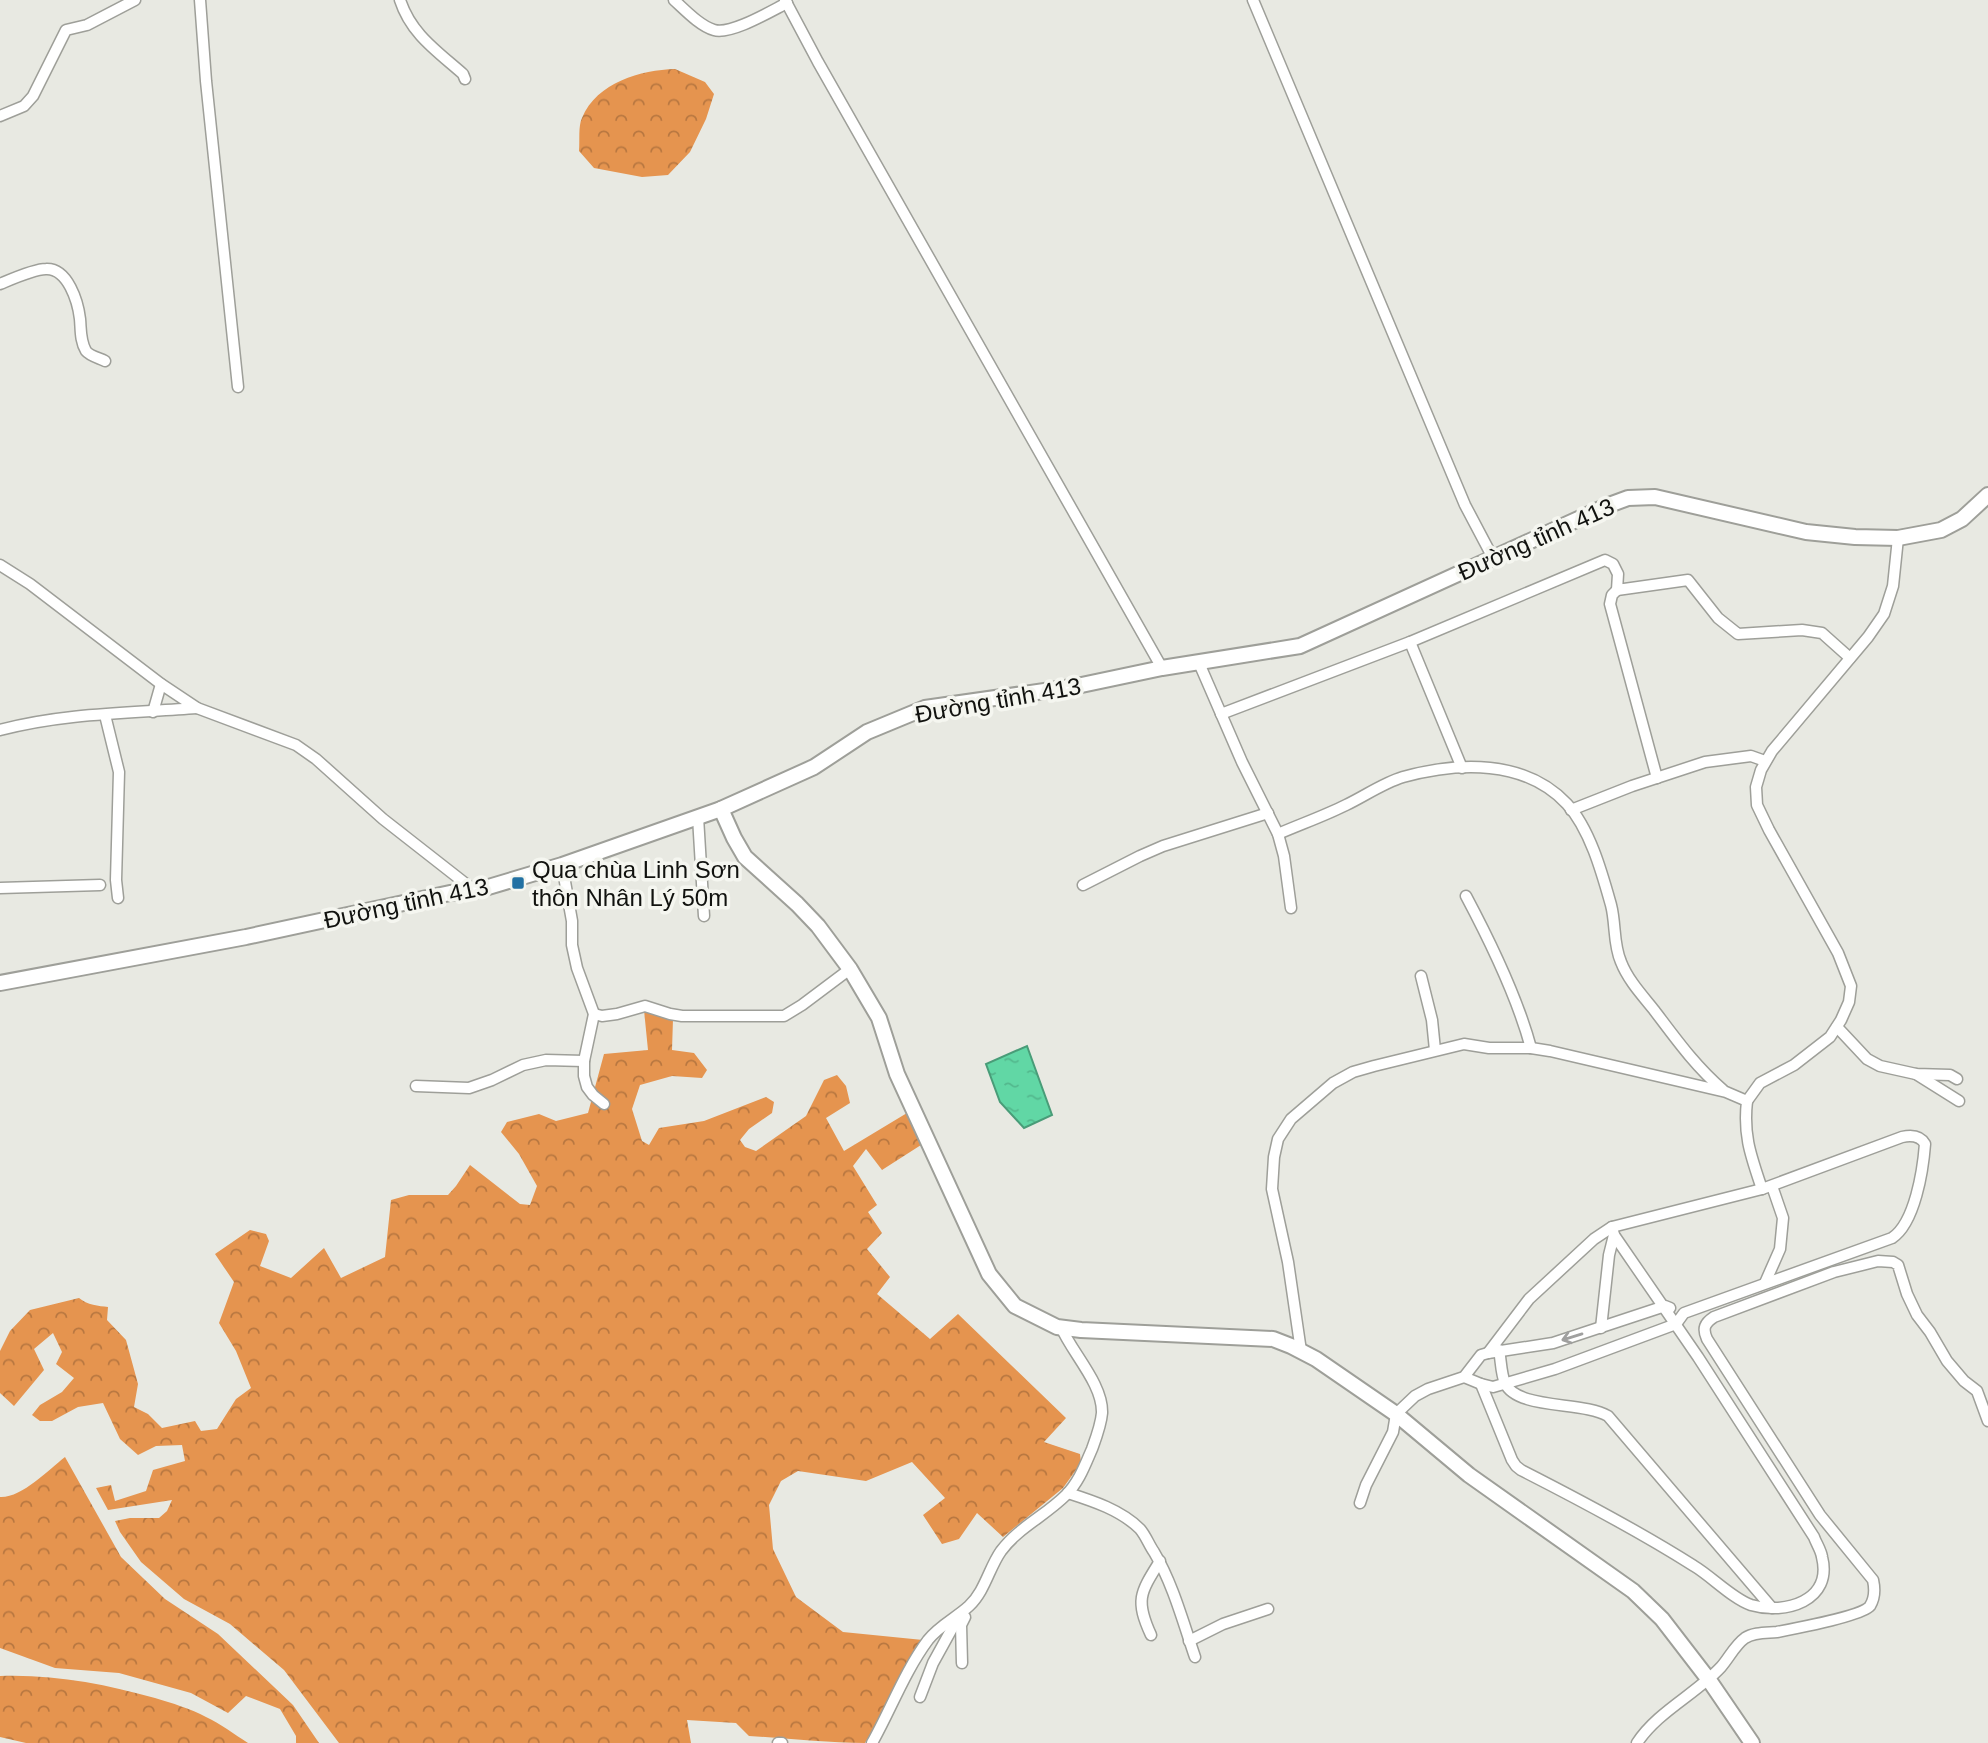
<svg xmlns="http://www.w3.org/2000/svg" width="1988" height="1743" font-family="Arial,sans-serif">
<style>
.forest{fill:url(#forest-crowns)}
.water{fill:url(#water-ripples);stroke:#499c78;stroke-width:2}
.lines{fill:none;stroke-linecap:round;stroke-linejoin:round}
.street-casing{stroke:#9e9f99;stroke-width:13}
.secondary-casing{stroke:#9e9f99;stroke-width:18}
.street{stroke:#fff;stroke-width:10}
.secondary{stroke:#fff;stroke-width:14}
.oneway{stroke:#a0a09f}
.poi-dot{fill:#2271a3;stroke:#f5f6f0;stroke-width:2.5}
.labels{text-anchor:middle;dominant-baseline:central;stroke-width:7;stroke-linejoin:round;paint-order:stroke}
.street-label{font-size:24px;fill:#11120f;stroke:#f5f6f0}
.poi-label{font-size:24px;fill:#11120f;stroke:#f5f6f0;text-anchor:start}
</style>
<defs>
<pattern id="forest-crowns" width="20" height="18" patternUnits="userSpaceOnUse" patternTransform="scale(1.75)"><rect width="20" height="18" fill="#e5944f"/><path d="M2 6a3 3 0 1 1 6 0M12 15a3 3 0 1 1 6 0" fill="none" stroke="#b87740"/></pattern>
<pattern id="water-ripples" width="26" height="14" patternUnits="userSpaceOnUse" patternTransform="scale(1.75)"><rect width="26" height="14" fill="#61d7a5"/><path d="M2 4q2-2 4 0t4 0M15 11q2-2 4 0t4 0" fill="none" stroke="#53b88d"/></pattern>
</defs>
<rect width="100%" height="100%" fill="#e8e9e2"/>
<g class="forest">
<path d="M675,69L705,82L714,94L706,119L690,152L668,175L642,177L594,168L579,151C580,141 578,126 582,118C597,82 641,70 675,69Z"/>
<path d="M644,1010L673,1019L672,1050L694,1053L707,1070L702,1078L672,1076L640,1085L632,1109L642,1141L649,1145L659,1128L704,1121L766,1097L774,1102L772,1113L749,1129L740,1140L745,1147L756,1151L806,1116L824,1080L837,1075L846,1086L850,1103L826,1118L844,1151L907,1113L921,1145L882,1170L866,1149L853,1166L877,1205L868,1212L882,1233L867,1249L890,1277L877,1294L930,1339L958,1314L1066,1418L1044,1442L1080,1454L1081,1463L1063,1488L1003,1537L977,1513L959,1539L942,1544L923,1515L945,1498L912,1462L866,1481L798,1471L781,1481L769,1505L773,1549L796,1597L843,1632L923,1640L865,1743C826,1743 788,1738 749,1736L736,1723L687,1720L691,1743H339L284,1670L230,1624L184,1599L141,1562L120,1532L115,1521L130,1518H159L167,1511L172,1500L108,1510L96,1488L111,1485L115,1501L146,1491L153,1470L185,1461L182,1445L156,1446L138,1455L120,1439L103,1403L78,1407L52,1421H40L32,1415L40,1405L62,1392L74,1378L56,1364L62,1352L53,1333L34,1349L44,1370L14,1406L0,1393V1351L10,1331L30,1310L79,1298C87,1305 99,1306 108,1307L107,1320L126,1340L138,1384L134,1407L148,1414L162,1428L195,1421L201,1431L217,1429L236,1399L251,1388L236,1351L219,1323L234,1282L215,1254L250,1230L266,1234L269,1241L260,1266L291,1278L324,1248L341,1278L385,1257L391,1200L409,1195H448L456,1186L470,1165L520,1204L530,1205L537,1186L519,1154L501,1132L507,1122L539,1114L556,1121L588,1113L604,1054L648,1050Z"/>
<path d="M65,1457L121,1557L165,1599L218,1634L293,1705L319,1743H296V1736L280,1709L246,1696L228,1713L191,1693L119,1673L55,1668L0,1648V1497C22,1498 48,1470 65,1457Z"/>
<path d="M0,1676C53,1674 105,1684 155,1698C172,1703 191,1709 206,1717C221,1724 234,1734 248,1743H26L0,1737Z"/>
</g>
<path class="water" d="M1027,1046L1052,1115L1024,1128L1000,1102L986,1064Z"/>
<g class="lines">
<g class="street-casing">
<g id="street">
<path d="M200,0L206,81L238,387"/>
<path d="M400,0C411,34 437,51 463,74L465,79"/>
<path d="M674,0C685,10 700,26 714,30C731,35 771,11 787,3"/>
<path d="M785,0L818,62L1162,668"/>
<path d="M1253,0L1465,505L1493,558"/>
<path d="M0,116L24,106L33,96L66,30L87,25L135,0"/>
<path d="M0,284C12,279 34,269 46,269C68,268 78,302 80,319C81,330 80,341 86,351C90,356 99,358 105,361"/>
<path d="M0,565L30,584L161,684L197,708L296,745L316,759L383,819L475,891"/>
<path d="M1617,590L1612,595L1610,604L1657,778"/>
<path d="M1410,642L1462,768"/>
<path d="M1199,663L1242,762L1278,834L1284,856L1291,908"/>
<path d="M153,712L161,684"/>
<path d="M1221,714L1410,642L1605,560L1613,564L1618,574L1617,590L1688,580L1718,618L1738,634L1802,630L1822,633L1850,658"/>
<path d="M105,715L119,772L116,880L118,898"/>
<path d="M0,730C63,713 132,713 197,708"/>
<path d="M1571,810L1632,786L1705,762L1751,756L1765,761"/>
<path d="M698,817L704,916"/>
<path d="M1278,834C1301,824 1324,816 1346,805C1365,796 1383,783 1403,777C1458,762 1525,759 1567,804C1590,829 1602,873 1611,905C1616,924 1613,944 1621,962C1628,980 1642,995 1654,1010C1676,1039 1695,1066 1723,1090"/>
<path d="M562,865L572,921V945L577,968L594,1014L584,1061V1076L587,1087L593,1095L604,1104"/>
<path d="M1083,885L1140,856L1163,846L1268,813"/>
<path d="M0,888L100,885"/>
<path d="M1466,896C1491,943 1517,996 1531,1048"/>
<path d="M1421,976L1432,1020L1435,1050"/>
<path d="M594,1014L602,1016L617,1014L645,1006L670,1014L682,1016H784L802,1005L850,969"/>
<path d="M1837,1027L1867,1059L1880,1066L1916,1074L1950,1075L1957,1079"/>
<path d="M1916,1074L1959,1101"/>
<path d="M416,1086L469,1088L492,1080L523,1065L546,1060L584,1061"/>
<path d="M1747,1101L1760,1083L1794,1065L1830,1037L1841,1020L1849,1002L1851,986L1838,953L1769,830L1757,805L1756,787L1761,770L1772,751L1868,637L1884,614L1893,586L1898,538"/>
<path d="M1765,1283L1780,1249L1783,1218L1772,1186"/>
<path d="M1601,1328L1609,1255L1614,1235"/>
<path d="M1499,1350C1501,1360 1501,1374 1505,1383C1517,1410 1583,1401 1608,1416L1772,1608"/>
<path d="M1301,1351L1288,1262L1272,1189L1274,1157L1278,1139L1291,1119L1333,1083L1353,1072L1374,1066L1464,1044L1489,1048H1531L1550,1051L1726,1092L1747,1101C1743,1136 1751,1156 1762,1189"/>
<path d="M1464,1377L1481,1384L1493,1387L1555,1369L1676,1324L1684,1313L1892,1238C1915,1223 1923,1170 1925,1144C1920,1135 1911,1135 1902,1137L1762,1189L1612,1227L1594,1239L1529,1299L1488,1353"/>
<path d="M1481,1384L1512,1460L1516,1466L1521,1470C1580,1500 1639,1531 1694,1566C1711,1576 1733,1599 1751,1605C1785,1615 1833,1601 1822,1557C1821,1550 1816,1543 1814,1537L1698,1357L1614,1235L1612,1227"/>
<path d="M1068,1493C1093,1501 1121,1510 1140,1529C1146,1536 1149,1545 1154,1552C1173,1584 1183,1622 1195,1657"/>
<path d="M1360,1503L1366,1485L1393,1432L1396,1414L1415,1396L1428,1389L1464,1377L1481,1355L1488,1353L1553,1343L1665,1306L1670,1308"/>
<path d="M1151,1635C1135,1600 1140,1593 1160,1561"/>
<path d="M1189,1641L1223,1624L1268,1609"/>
<path d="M962,1663L961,1625L965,1617"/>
<path d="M920,1697L933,1663L960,1614"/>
<path d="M778,1743H782"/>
<path d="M872,1743C891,1709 905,1671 928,1640C940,1625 956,1618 969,1606C985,1591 989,1568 1001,1551C1019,1527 1045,1516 1066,1495C1079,1482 1085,1465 1092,1449C1096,1438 1101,1425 1102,1413C1103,1384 1072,1353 1061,1327"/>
<path d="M1637,1743C1657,1712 1696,1694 1721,1667C1729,1658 1735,1645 1745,1638C1754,1632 1767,1633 1777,1632C1793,1629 1862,1616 1870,1606C1875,1598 1875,1589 1873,1580L1820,1515L1707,1339C1702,1328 1705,1323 1714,1317L1834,1272L1878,1261L1893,1262L1898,1265L1907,1294L1917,1315L1930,1332L1947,1361L1964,1381L1977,1391L1988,1421"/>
</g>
</g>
<g class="secondary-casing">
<g id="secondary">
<path d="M721,809L734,838L745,857L797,904L818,926L850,969L879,1018L897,1074L989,1274L1015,1306L1057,1327L1081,1330L1273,1339L1291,1346L1316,1359L1396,1414L1469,1475L1633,1591L1662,1619L1709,1680L1752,1743"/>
<path d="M0,983L246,937L450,893L475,891L562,865L721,809L814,767L867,732L925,708L1072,687L1162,668L1300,646L1609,505L1628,498L1655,497L1806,532L1855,537L1898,538L1941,530L1962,519L1988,495"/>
</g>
</g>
<use href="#street" class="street"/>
<use href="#secondary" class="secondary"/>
</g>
<defs><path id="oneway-shaft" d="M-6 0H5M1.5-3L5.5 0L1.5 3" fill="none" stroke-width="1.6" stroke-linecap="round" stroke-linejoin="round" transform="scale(1.75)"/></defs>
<use class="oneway" href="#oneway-shaft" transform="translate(1572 1337) rotate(163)"/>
<rect class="poi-dot" x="511" y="876" width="14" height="14" rx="3.5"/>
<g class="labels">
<g class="street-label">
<text transform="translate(1536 539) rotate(-24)">Đường tỉnh 413</text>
<text transform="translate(998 700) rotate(-10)">Đường tỉnh 413</text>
<text transform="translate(406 903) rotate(-12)">Đường tỉnh 413</text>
</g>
<g class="poi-label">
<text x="532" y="869">Qua chùa Linh Sơn<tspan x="532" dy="28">thôn Nhân Lý 50m</tspan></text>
</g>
</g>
</svg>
